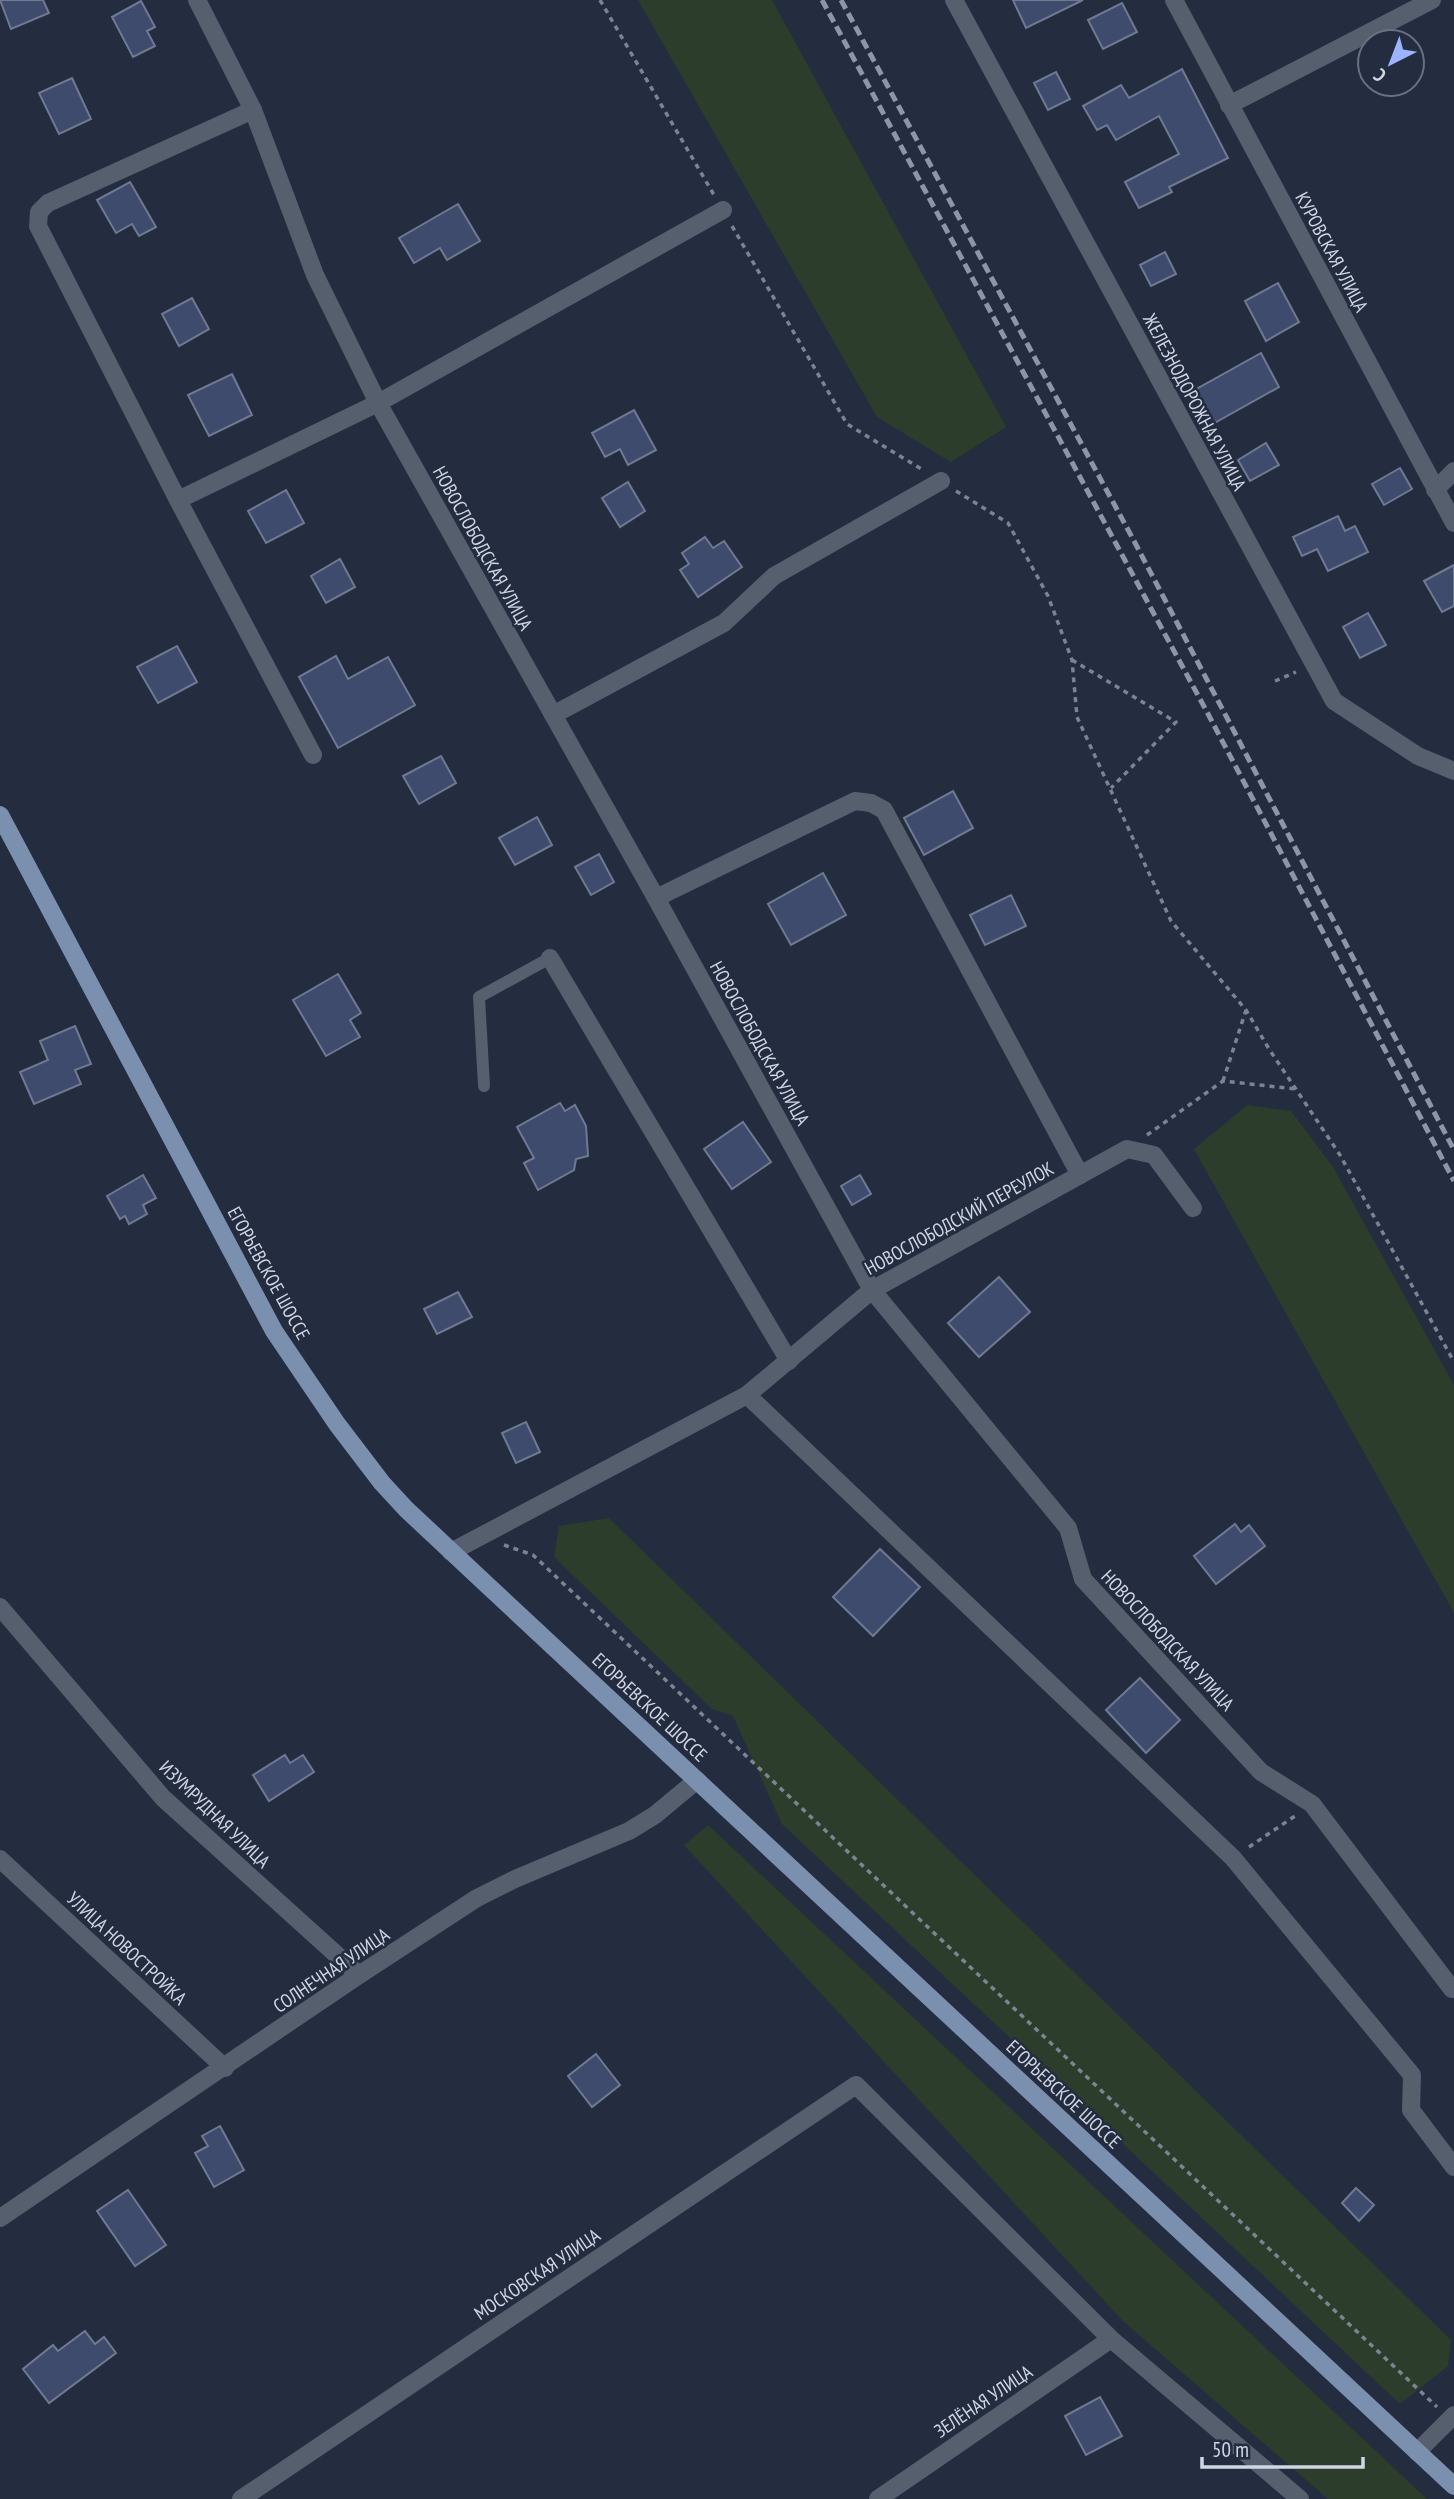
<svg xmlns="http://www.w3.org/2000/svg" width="1454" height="2499" font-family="'PT Sans Narrow',sans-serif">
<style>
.green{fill:#2d3d2b}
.building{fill:#3f4b6d;stroke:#6f7991;stroke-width:2}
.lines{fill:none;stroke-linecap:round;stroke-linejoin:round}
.path{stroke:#7c8393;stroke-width:3.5;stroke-dasharray:5 5;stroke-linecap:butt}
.lane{stroke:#555f6e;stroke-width:12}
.street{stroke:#555f6e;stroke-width:18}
.primary{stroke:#7b90ae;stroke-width:18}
.rail{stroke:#8e95a5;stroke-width:5;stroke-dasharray:10 5;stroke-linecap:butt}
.labels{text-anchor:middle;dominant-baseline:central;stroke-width:5;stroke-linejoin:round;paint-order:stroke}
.street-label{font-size:19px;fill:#d0d6e3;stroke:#242c40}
</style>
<rect width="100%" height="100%" fill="#242c40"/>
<g class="green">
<path d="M638,0H772L1006,427L951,462L877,417Z"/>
<path d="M1247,1105L1291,1111L1333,1167L1454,1385V1613L1194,1149Z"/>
<path d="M609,1518L1451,2340L1448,2366L1400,2404L782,1824L733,1716L712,1709L554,1557L559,1526Z"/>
<path d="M708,1825L1427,2499H1328L1123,2321L684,1845Z"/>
</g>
<g class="building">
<path d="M0,0H43L49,13L11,29Z"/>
<path d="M1013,0H1083L1026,28Z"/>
<path d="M141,1L155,27L147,31L155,46L133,57L112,17Z"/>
<path d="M1122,3L1137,32L1103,49L1088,20Z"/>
<path d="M1182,69L1228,158L1169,187L1172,192L1139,208L1125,182L1179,154L1159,116L1116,140L1107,125L1097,130L1083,106L1121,85L1129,98Z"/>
<path d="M1056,72L1070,99L1048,110L1034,83Z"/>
<path d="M72,78L91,119L59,134L39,93Z"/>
<path d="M130,182L156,227L139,236L132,224L116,233L97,200Z"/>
<path d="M458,204L480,241L447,260L440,248L414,263L399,238Z"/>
<path d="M1165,252L1176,274L1151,286L1140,265Z"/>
<path d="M1278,283L1299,322L1266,341L1245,301Z"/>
<path d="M192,298L209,329L179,346L162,314Z"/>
<path d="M1261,353L1279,387L1211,425L1193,391Z"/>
<path d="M232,374L252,415L209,436L188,395Z"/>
<path d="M634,410L656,450L628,465L620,449L605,457L592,433Z"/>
<path d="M1266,443L1279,465L1250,481L1238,460Z"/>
<path d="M1400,468L1412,489L1384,505L1372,484Z"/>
<path d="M628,482L645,511L620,527L602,498Z"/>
<path d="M286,490L304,523L266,543L248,511Z"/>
<path d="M1338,516L1345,531L1355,526L1368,552L1328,571L1317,549L1302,556L1293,537Z"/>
<path d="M705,537L713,548L724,541L742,567L698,597L680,570L689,564L682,553Z"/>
<path d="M340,559L355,587L326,603L311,576Z"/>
<path d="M1454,565V606L1442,612L1424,581Z"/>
<path d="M1368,613L1386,645L1360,658L1343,627Z"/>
<path d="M177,646L197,682L158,703L137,667Z"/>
<path d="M336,656L348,679L388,657L415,705L338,748L299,677Z"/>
<path d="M441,756L456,783L419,804L403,776Z"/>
<path d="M953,791L973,828L924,855L904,818Z"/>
<path d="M537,817L552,845L515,865L499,838Z"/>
<path d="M599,854L614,882L591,895L575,867Z"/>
<path d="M823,873L846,915L791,945L768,904Z"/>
<path d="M1011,895L1026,926L985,945L970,915Z"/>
<path d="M338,974L361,1013L350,1020L360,1037L326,1056L293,1000Z"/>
<path d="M75,1026L91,1064L75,1070L81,1084L34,1104L20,1072L48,1060L40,1041Z"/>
<path d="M560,1103L565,1111L575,1105L586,1126L588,1156L576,1159L574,1170L538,1190L524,1163L534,1158L517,1127Z"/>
<path d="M743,1122L771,1162L732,1189L704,1149Z"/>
<path d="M143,1175L156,1198L143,1205L147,1214L129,1224L125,1216L120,1219L107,1196Z"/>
<path d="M860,1175L871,1194L852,1205L841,1186Z"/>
<path d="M999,1277L1030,1312L979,1357L948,1323Z"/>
<path d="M458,1292L472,1317L437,1334L424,1309Z"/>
<path d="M526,1422L540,1452L516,1463L502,1433Z"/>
<path d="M1235,1524L1241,1532L1249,1525L1265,1546L1216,1584L1194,1556Z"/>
<path d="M880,1549L920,1587L873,1636L833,1597Z"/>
<path d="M1140,1678L1180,1720L1146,1753L1106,1710Z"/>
<path d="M285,1755L290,1763L303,1755L314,1772L269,1801L253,1775Z"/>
<path d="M596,2054L620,2085L592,2107L568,2076Z"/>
<path d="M220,2126L244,2170L214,2187L195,2153L208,2146L202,2136Z"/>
<path d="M1356,2188L1374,2205L1359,2221L1342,2203Z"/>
<path d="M128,2190L166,2245L135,2266L97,2211Z"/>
<path d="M85,2331L95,2344L104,2337L116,2353L49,2403L23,2369L53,2345L58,2351Z"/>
<path d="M1100,2397L1122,2436L1086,2455L1065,2416Z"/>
</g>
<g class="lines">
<g class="path">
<path d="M600,0L714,195"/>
<path d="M732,226L847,424L923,470"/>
<path d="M956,491L1008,523L1048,596L1072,660L1077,717L1171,921L1246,1010L1269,1049L1340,1155L1454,1362"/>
<path d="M1072,660L1176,722L1111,788"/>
<path d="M1275,681L1296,672"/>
<path d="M1223,1081L1246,1010"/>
<path d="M1147,1135L1223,1081L1296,1089"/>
<path d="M504,1545L533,1555L1437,2407"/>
<path d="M1249,1847L1295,1816"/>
</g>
<path class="lane" d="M484,1086L479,997L550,958"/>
<g class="street">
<path d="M197,0L253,110L315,275L378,403L656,898L872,1290L1068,1528L1083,1579L1261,1772L1312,1804L1452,1989"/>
<path d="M954,0L1334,701L1418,756L1454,771"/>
<path d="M1174,0L1454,523"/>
<path d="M1229,105L1432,0"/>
<path d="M253,110L48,203L39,212L38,226L178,500L313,755"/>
<path d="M1435,490L1454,471"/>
<path d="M178,500L378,403L723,210"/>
<path d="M553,715L724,623L774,576L941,481"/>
<path d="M656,898L855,801L871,803L884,810L1080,1175"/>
<path d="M550,958L789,1361"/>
<path d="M747,1395L1233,1858L1412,2075L1411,2110L1454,2167"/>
<path d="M451,1552L747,1395L872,1290L1127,1149L1154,1155L1193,1208"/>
<path d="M0,1607L163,1798L359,1975"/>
<path d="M0,1859L225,2068"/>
<path d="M0,2218L359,1975L477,1898L515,1879L629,1831L655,1815L697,1780"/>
<path d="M1417,2452L1454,2415"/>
<path d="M241,2499L856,2085L1111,2339L1300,2499"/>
<path d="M878,2499L1111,2339"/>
</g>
<path class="primary" d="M0,815L274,1331L337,1424L382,1483L406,1509L485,1583L1454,2486"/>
<g class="rail">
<path d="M822,0L1207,712L1454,1181"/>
<path d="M841,0L1133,539L1454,1150"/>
</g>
</g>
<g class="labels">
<g class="street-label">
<text transform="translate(1332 252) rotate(62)">КУРОВСКАЯ УЛИЦА</text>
<text transform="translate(1195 402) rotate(62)">ЖЕЛЕЗНОДОРОЖНАЯ УЛИЦА</text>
<text transform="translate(483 548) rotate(61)">НОВОСЛОБОДСКАЯ УЛИЦА</text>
<text transform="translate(760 1043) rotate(61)">НОВОСЛОБОДСКАЯ УЛИЦА</text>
<text transform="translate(959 1218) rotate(-29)">НОВОСЛОБОДСКИЙ ПЕРЕУЛОК</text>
<text transform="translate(269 1273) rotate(61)">ЕГОРЬЕВСКОЕ ШОССЕ</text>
<text transform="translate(1168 1640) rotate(47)">НОВОСЛОБОДСКАЯ УЛИЦА</text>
<text transform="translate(650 1707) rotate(43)">ЕГОРЬЕВСКОЕ ШОССЕ</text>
<text transform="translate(215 1814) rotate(44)">ИЗУМРУДНАЯ УЛИЦА</text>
<text transform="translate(127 1948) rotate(43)">УЛИЦА НОВОСТРОЙКА</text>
<text transform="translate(331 1970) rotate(-34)">СОЛНЕЧНАЯ УЛИЦА</text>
<text transform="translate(1064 2094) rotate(43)">ЕГОРЬЕВСКОЕ ШОССЕ</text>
<text transform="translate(537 2274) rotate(-34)">МОСКОВСКАЯ УЛИЦА</text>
<text transform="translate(983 2401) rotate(-34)">ЗЕЛЁНАЯ УЛИЦА</text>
</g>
</g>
<g transform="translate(1391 63) rotate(222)"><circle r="33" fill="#242c40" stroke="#697081" stroke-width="2"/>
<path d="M0-5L12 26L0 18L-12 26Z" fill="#9bb4fd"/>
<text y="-10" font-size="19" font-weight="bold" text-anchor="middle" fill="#d0d6e3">С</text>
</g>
<path d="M1202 2457v10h161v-10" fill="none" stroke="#d0d6e3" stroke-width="3.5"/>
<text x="1212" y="2457" font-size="21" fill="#d0d6e3" stroke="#242c40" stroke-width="5" paint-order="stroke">50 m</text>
</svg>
